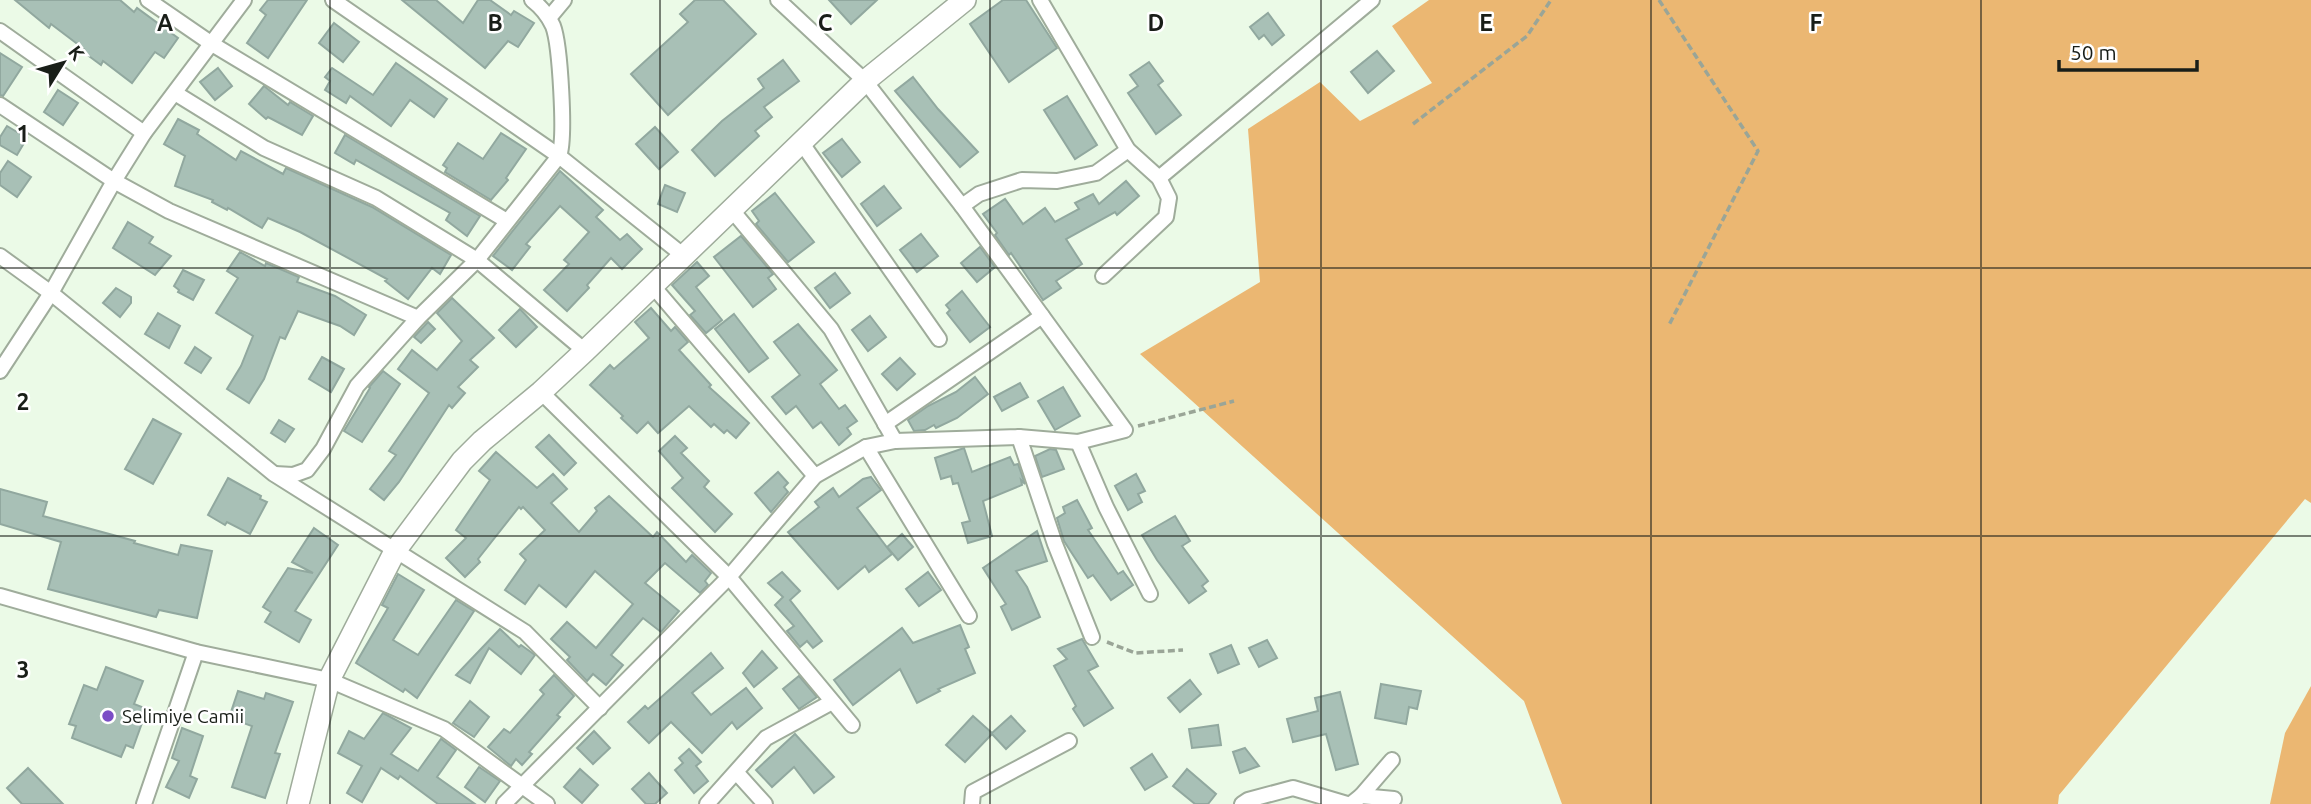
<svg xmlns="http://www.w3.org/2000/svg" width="2311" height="804" font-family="Ubuntu,sans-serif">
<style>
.green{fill:#ebb772}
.building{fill:#a8c0b6;stroke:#91a89f;stroke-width:2}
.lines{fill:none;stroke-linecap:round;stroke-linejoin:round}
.street-casing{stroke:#9fac9b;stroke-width:18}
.secondary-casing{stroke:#9fac9b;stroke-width:24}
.path{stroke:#9aa597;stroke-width:3.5;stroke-dasharray:7 3.5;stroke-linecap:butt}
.street{stroke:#fff;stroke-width:14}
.secondary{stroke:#fff;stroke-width:21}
.grid{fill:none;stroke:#191e18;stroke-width:2;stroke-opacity:0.55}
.poi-dot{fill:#7b4dc6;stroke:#fff;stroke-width:2.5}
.labels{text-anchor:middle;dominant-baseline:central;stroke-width:5;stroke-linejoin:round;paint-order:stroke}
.poi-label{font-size:19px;fill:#191e18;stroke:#fff;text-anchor:start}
.grid-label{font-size:23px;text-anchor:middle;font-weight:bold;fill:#191e18;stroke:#fff;stroke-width:5;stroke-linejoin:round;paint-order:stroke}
</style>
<rect width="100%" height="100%" fill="#ebfae7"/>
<g class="green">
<path d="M1429,0H2311V503L2305,499L2059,795L2058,804H1562L1524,701L1140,354L1260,282L1248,129L1320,82L1360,121L1432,83L1392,26Z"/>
<path d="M2311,686V804H2270L2285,733Z"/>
</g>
<g class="building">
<path d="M15,0H120L134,12L137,8L178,38L164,58L155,52L132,83L103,61L101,65L82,51L84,49L51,24L49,28Z"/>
<path d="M268,0H307L268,58L247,43L266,15L260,10Z"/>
<path d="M402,0H436L463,23L478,0H490L511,15L514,11L534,23L518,47L508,41L485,68Z"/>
<path d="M695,0H723L756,34L668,115L631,74L688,22L680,14Z"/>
<path d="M829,0H877L851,24Z"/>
<path d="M1003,0H1026L1057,48L1009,82L970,24Z"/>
<path d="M1268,13L1284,35L1272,45L1264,35L1259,39L1250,27Z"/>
<path d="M334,23L359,42L343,62L319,43Z"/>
<path d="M1377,51L1394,71L1368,93L1351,72Z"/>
<path d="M0,53L22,67L3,96L0,95Z"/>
<path d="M783,60L799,81L764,107L772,117L755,131L759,136L715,176L692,150L722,121L764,88L758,79Z"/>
<path d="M1149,62L1163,81L1158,85L1181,115L1156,134L1128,93L1138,86L1130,75Z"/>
<path d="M396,63L447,99L434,117L410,100L391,126L350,96L346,103L325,90L330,81L325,77L332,68L373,95Z"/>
<path d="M218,68L232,86L215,100L200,82Z"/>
<path d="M913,77L938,109L978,152L960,167L895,91Z"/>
<path d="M264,86L288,105L290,102L313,116L302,135L268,117L266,119L249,104Z"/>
<path d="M58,90L78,103L63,125L44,112Z"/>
<path d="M1067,96L1097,145L1075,159L1044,110Z"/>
<path d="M178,119L199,130L197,134L236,160L241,151L283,174L286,168L372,207L451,255L440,274L432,268L408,299L385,281L387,279L300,232L268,218L262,228L228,208L227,210L212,202L213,200L175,186L185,156L164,144Z"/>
<path d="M7,126L27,138L17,155L0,145V137Z"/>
<path d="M655,127L678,152L659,169L636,144Z"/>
<path d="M501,133L526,149L506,178L508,180L491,200L445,172L447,168L443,165L458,143L483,159Z"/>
<path d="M345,135L480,216L467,236L446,220L450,213L356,160L354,164L335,153Z"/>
<path d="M842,139L860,162L842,177L823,153Z"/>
<path d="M8,161L31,177L17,197L0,185V173Z"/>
<path d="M560,171L603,210L596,217L620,240L627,234L642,249L622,269L611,258L587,285L589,288L567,311L544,290L569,264L564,260L589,232L560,206L526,244L530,247L512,270L493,256Z"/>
<path d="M1126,181L1139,196L1117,215L1115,212L1066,239L1082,264L1056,281L1061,288L1043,300L1011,253L1009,255L995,235L997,233L983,214L1005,199L1023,224L1045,208L1055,222L1079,209L1075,203L1093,194L1099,204Z"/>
<path d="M665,185L685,193L677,212L658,204Z"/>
<path d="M884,186L901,208L877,226L861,204Z"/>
<path d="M775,193L814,242L788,262L756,224L759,221L752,211Z"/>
<path d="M128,222L153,237L149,243L171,256L155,275L113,248Z"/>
<path d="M921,234L938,256L917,272L900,250Z"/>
<path d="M741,236L773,274L768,278L776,289L753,307L714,257Z"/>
<path d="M980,247L995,267L977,282L961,263Z"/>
<path d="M240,252L265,266L266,263L299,277L297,282L335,296L366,315L354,335L340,326L298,311L285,339L280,337L264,379L249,403L227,389L241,366L253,336L216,313L238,278L227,271Z"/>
<path d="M697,262L709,276L696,287L722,320L706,333L690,315L695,311L672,285Z"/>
<path d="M183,270L204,280L193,300L178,292L179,290L174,286Z"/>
<path d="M835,273L850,293L830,308L815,288Z"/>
<path d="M116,288L131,297V303L120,317L103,303Z"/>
<path d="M962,291L990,327L970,342L947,313L950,310L946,305Z"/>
<path d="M452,298L494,338L470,360L478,367L458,387L465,393L452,408L449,405L399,482L384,500L370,489L396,455L389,451L429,393L398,369L412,350L437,370L462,341L437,313Z"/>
<path d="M651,308L671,331L675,327L688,342L679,350L711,385L709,387L749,423L736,438L727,430L724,433L714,424L711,427L689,406L658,433L648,422L637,433L621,418L623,416L590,385L610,365L614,369L649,338L635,322Z"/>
<path d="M520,309L537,327L516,347L499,330Z"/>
<path d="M158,313L180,326L169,348L145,334Z"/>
<path d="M734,314L768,358L749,372L715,329Z"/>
<path d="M870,316L886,337L868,351L852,330Z"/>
<path d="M428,322L435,329L421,343L414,337Z"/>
<path d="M798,324L837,370L820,384L839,409L845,405L857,421L847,428L851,434L839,445L821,422L813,428L796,406L786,414L772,397L800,375L774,342Z"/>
<path d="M195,347L211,358L201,373L185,363Z"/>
<path d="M322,357L344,369L331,392L309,379Z"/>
<path d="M900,358L915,374L897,390L882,374Z"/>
<path d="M383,371L400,384L362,442L344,431L370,388L369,387Z"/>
<path d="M975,377L988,394L957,418L936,428L934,425L925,430L914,431L908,420L928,406L956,392Z"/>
<path d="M1020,383L1028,397L1002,411L994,397Z"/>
<path d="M1063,387L1080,416L1055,430L1038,401Z"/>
<path d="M153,419L181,434L153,484L125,469Z"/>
<path d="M279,420L294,429L285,442L271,433Z"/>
<path d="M549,435L576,463L564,475L536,447Z"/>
<path d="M675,436L687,448L681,453L709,481L704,487L732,514L715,532L672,488L683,478L659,451Z"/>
<path d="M964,448L972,472L1010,457L1014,465L1018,464L1025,484L1021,480L1022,485L983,501L992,536L968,543L962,523L970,521L958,483L953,484L951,476L941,479L935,458Z"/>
<path d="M1050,449L1056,450L1064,469L1042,477L1035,456Z"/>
<path d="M496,452L537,488L553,474L567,489L551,503L579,532L597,511L595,508L609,496L653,537L657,532L686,562L692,555L711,573L705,581L708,585L700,593L665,563L645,583L679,611L661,632L643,618L611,655L623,665L606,685L593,674L587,681L567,660L570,657L551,639L567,622L596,648L633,604L595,571L566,607L539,585L525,604L505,590L526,560L520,554L545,530L523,507L521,509L519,507L478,559L480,562L465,577L446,558L466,538L456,530L490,480L479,471Z"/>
<path d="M778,472L788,483L784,487L788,492L771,512L755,493Z"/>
<path d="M1136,474L1145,491L1138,494L1142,502L1128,510L1115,486Z"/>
<path d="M871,477L881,490L857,508L892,554L869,572L865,566L838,589L788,532L819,507L815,502L833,488L839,497L863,479Z"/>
<path d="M228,478L261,496L260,499L267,502L250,534L227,522L225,525L208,515Z"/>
<path d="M0,489L47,502L43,516L135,541L134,543L178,555L181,545L212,551L197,618L159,610L156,617L48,589L61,542L0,524Z"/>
<path d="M1077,500L1092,528L1088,530L1118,574L1123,571L1133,585L1111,600L1093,575L1088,578L1064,541L1057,518L1065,513L1063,507Z"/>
<path d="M1175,516L1190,541L1182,546L1208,581L1202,586L1206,591L1189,603L1157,560L1142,535Z"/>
<path d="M314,528L338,545L295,611L311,620L299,642L265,622L271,612L263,607L288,568L313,573L292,562Z"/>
<path d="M1037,531L1047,561L1016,571L1027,587L1040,617L1012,630L1001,607L1006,604L983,568Z"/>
<path d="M902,534L913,547L898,560L887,547Z"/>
<path d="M782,572L800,591L790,600L822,641L813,648L807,641L800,647L787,631L794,626L775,605L783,597L768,583Z"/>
<path d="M928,572L941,590L919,606L906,589Z"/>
<path d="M398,574L424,590L393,640L418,655L456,600L474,611L417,698L405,689L403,692L356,663L388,608L382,605Z"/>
<path d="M960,625L969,647L965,649L975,673L938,689L940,691L917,703L900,669L853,705L834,680L902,628L913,643Z"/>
<path d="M500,629L519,647L521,645L535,655L521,674L489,648L470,683L456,675Z"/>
<path d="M1082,639L1098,666L1088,671L1113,708L1084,726L1073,709L1076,706L1054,666L1067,659L1058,649Z"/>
<path d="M1267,640L1277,658L1259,667L1249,648Z"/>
<path d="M1231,645L1239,664L1218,673L1210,654Z"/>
<path d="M762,651L777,668L754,687L743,673Z"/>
<path d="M711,653L723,668L692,693L711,715L746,688L762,708L737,729L732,722L702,753L671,722L649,743L628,722L645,706L648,709Z"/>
<path d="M106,667L143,681L134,704L147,709L133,748L126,745L121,757L72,738L76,726L69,724L84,685L97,690Z"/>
<path d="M554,675L574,696L557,715L560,717L529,752L532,754L522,765L516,759L511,766L488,747L504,729L510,733L544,694L540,690Z"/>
<path d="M799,676L817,697L799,709L783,689Z"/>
<path d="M1190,680L1201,694L1180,712L1168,698Z"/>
<path d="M1381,684L1421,691L1417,709L1409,707L1406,724L1375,718Z"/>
<path d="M238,691L264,699L266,693L293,702L275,753L280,754L265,798L232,787L252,726L229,718Z"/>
<path d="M1340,692L1358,764L1336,770L1326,734L1293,742L1287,719L1318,711L1315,698Z"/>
<path d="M470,701L489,717L474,737L453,723Z"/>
<path d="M383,713L411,728L391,754L418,771L441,739L456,750L437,777L475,804H438L400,776L398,779L381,768L362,802L347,793L362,766L338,753L349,731L364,739Z"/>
<path d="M973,716L992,733L1011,716L1025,731L1006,749L992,734L965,762L946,745Z"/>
<path d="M1218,725L1221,745L1192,748L1189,729Z"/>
<path d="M182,728L203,736L190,776L197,779L189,798L166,787L179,761L172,758Z"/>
<path d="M594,731L610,748L593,764L577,748Z"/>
<path d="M795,734L834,777L814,793L794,767L772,787L756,770Z"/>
<path d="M1245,748L1259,766L1240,773L1233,752Z"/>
<path d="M689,749L701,762L696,766L708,781L694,793L675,770L683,763L679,758Z"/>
<path d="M1152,754L1167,777L1145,790L1131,768Z"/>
<path d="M479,767L500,781L485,802L465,787Z"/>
<path d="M28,768L63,804H22L7,788Z"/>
<path d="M580,769L598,785L582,803L564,787Z"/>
<path d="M1187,769L1216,794L1208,804H1195L1173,786Z"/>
<path d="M649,773L667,793L655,804H646L632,789Z"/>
</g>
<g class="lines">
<g class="street-casing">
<g id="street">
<path d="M148,0L212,44L507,221"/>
<path d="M333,0L559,156L684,256"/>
<path d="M1040,0L1128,150L1159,178L1169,198L1166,217L1103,276"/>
<path d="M549,18L564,0"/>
<path d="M0,31L144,133"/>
<path d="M175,93L264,148L376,198L477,260L585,351"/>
<path d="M0,105L114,181L169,211L418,318"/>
<path d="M801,142L939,339"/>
<path d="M1159,178L1372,0"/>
<path d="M962,206L979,194L1022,180L1057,181L1096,173L1128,150"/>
<path d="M731,209L831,329L895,441"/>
<path d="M0,256L51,293L274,474L525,632L600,708"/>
<path d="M652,285L815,476"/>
<path d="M0,371L51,293L114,181L144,133L244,0"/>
<path d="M541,392L729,577L852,725"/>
<path d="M885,424L1042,316"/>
<path d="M1019,437L1055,544L1092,637"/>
<path d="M1078,442L1106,507L1150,594"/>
<path d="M866,447L969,616"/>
<path d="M275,474L293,475L307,470L323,449L357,386L418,318L477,260L559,156C566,139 560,44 553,26C548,15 541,7 532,0"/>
<path d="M0,596L196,652L329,680L444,729L547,804"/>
<path d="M737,773L765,804"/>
<path d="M1361,796L1394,799"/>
<path d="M144,804L196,652"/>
<path d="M504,804L729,577L815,476L866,447L895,441L1019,437L1078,442L1125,430L962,206L865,81L778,0"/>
<path d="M707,804L766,738L832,702"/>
<path d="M972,804L973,792L1069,741"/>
<path d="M1242,804L1248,800L1293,788L1347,804"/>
<path d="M1351,804L1361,796L1392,760"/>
</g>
</g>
<g class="secondary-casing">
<path id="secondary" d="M298,804L329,680L395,551L462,461L482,441L541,392L585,351L865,81L965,0"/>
</g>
<g class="path">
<path d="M1659,0L1758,151L1669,325"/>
<path d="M1413,124L1527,36L1551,0"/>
<path d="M1138,426L1234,401"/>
<path d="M1107,642L1135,653L1183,650"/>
</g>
<use href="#street" class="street"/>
<use href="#secondary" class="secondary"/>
</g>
<path class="grid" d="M330,0V804M660,0V804M990,0V804M1321,0V804M1651,0V804M1981,0V804M0,268H2311M0,536H2311"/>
<circle class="poi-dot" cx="108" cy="716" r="7"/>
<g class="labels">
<g class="poi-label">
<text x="122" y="716">Selimiye Camii</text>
</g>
</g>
<g class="grid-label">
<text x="165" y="31">A</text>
<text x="495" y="31">B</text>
<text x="825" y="31">C</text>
<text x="1156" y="31">D</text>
<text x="1486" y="31">E</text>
<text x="1816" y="31">F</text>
<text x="23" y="142">1</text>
<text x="23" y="410">2</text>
<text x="23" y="678">3</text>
</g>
<g transform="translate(63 63) rotate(53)" stroke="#ffffff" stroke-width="5" paint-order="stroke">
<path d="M0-5L12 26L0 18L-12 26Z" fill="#191e18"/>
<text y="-10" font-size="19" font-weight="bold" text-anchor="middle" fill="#191e18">K</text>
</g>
<path d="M2059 60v10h138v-10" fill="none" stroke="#191e18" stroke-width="3.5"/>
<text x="2070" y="60" font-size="21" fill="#191e18" stroke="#ffffff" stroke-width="5" paint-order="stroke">50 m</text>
</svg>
